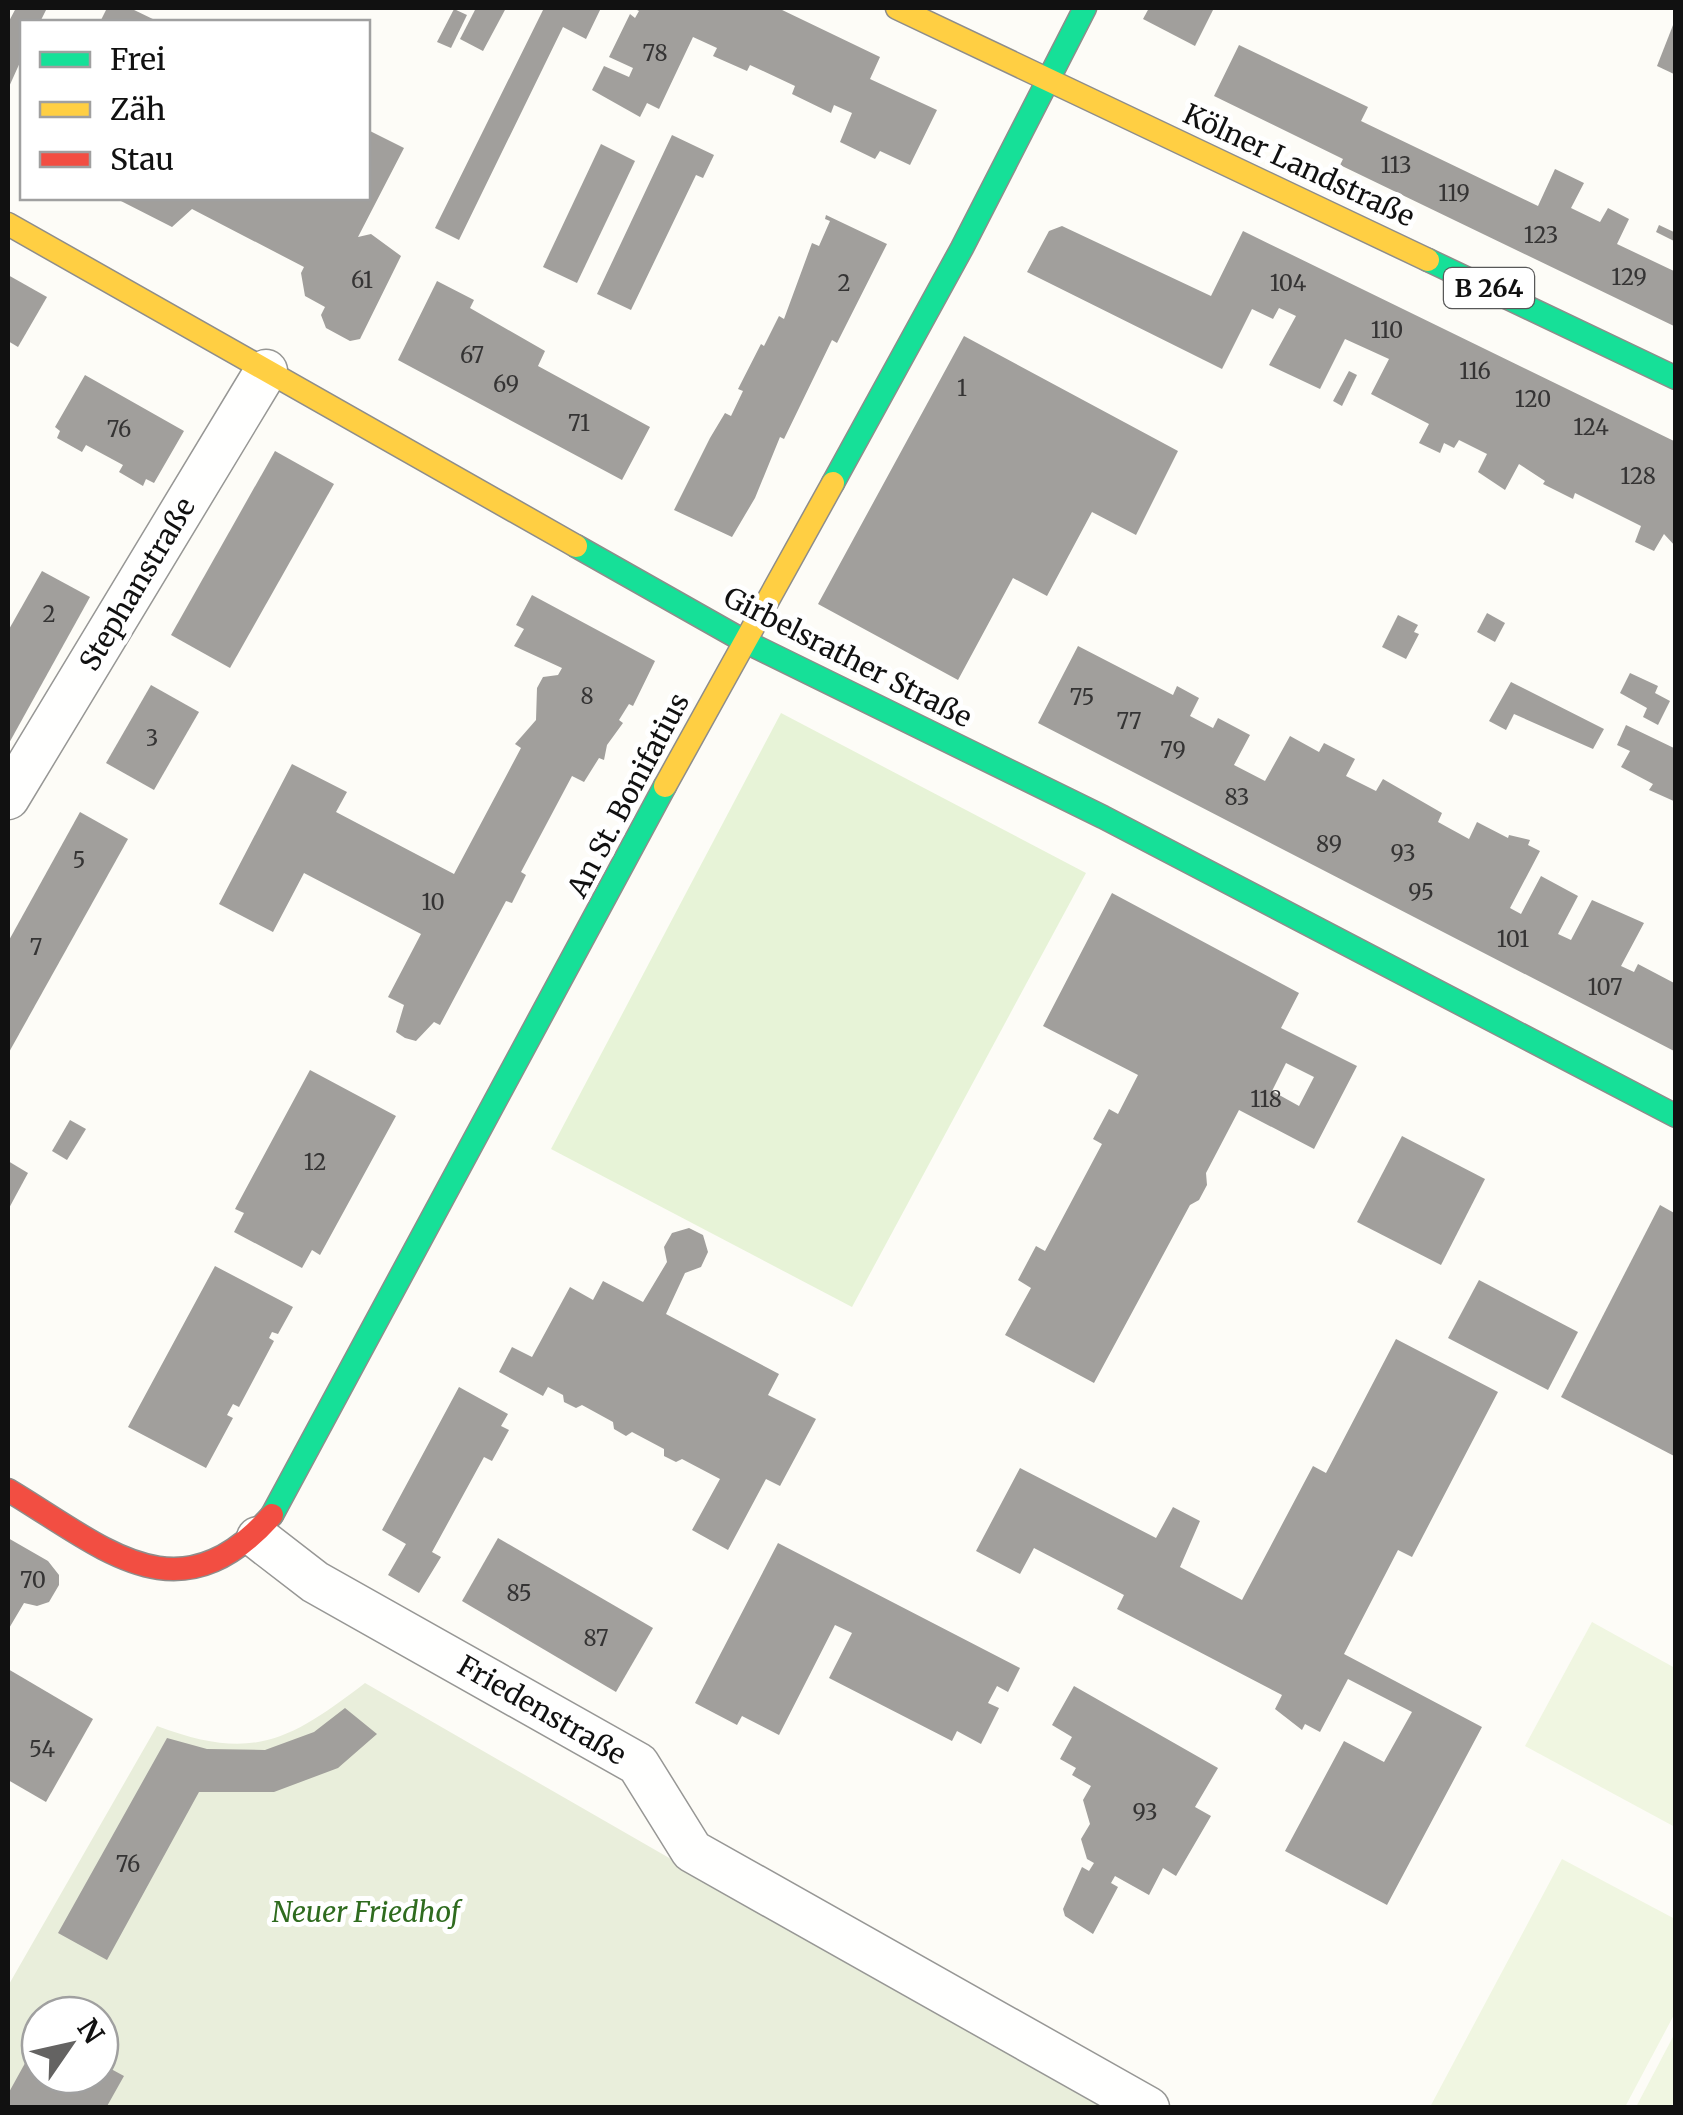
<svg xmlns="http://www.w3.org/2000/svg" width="1683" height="2115" font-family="Merriweather,serif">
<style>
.green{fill:#e7f3d7}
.cemetery{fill:#e9eedb;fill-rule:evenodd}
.pitch{fill:#f0f6e1}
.building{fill:#a19f9c;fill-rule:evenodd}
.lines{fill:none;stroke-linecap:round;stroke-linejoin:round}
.street-casing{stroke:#979795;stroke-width:45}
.fast-casing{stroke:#8e8d8b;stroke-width:25}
.slow-casing{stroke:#8e8d8b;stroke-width:25}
.jam-casing{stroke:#8e8d8b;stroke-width:25}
.street{stroke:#fffffe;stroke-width:42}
.fast{stroke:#16e098;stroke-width:22}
.slow{stroke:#ffcf43;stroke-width:22}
.jam{stroke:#f24e42;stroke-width:22}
.labels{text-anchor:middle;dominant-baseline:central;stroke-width:10;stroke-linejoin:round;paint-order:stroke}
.number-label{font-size:22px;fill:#353434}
.shield{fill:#fff;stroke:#585858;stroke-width:2.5}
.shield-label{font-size:25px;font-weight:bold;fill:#111}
.street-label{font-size:28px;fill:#111;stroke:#fff}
.park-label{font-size:28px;font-style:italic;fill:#2f6b1f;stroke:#fff}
</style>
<rect width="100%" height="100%" fill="#fdfcf7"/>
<path class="green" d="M781,713L1086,873L852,1307L551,1149Z"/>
<path class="cemetery" d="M365,1683L1102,2107L8,2108V1986L157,1726C253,1762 289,1741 365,1683ZM40,2015H100V2075H40Z"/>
<g class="pitch">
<path d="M1592,1622L1675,1668V1827L1525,1746Z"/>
<path d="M1562,1859L1675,1919V2013L1625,2107H1430Z"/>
<path d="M1675,2033V2100L1671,2107H1636Z"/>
</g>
<g class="building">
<path d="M16,8H47L40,22H22V58L8,89V23Z"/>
<path d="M107,8H130L159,22H100Z"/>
<path d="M476,8H506L483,51L460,39Z"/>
<path d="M544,8H601L586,39L563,27L459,240L435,228Z"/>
<path d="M633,8H778L880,57L870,79L937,110L910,165L880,151L875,159L840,142L852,113L834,105L831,113L792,94L795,86L750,65L747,71L713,56L717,48L693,37L659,109L647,103L640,117L592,90L604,66L629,77L633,68L609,57L630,14L635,18L639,11Z"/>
<path d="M1149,8H1214L1195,46L1143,19Z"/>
<path d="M454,9L467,15L451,48L437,42Z"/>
<path d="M1675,20H1676V75L1657,66Z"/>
<path d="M1239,45L1368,107L1361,121L1538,206L1555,169L1584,183L1571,208L1600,222L1608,208L1629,219L1617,244L1676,272V327L1340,165L1343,159L1214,96Z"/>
<path d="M368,130L404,148L358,237L371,234L401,256L360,339L350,341L326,328L321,315L325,307L305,296L301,273L304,267L192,209L172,227L115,198H368Z"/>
<path d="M672,135L714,155L703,178L696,175L631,310L597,294Z"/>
<path d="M601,144L635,161L577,283L543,267Z"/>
<path d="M826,215L887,244L837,343L832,340L784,439L780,437L755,498L732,537L674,510L710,438L725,413L731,416L743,391L738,389L761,344L764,346L779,316L784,319L812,243L819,246L830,221L825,219Z"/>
<path d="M1659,225L1676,233L1674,241L1656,232Z"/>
<path d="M1062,226L1211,296L1243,231L1676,442V547L1664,534L1654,551L1635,542L1641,526L1575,493L1573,499L1543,484L1545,481L1519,464L1505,490L1478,472L1487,454L1459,440L1454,448L1444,443L1440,453L1419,443L1429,424L1371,394L1389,359L1345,339L1320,389L1269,365L1296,316L1279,308L1273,319L1252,309L1222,369L1027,272L1049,231Z"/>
<path d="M8,275L47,297L18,347L8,341Z"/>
<path d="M437,281L474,300L470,308L545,351L538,366L650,427L622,480L398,360Z"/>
<path d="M964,336L1178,451L1136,535L1092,512L1047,596L1013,578L958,680L818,604Z"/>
<path d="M1349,371L1357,375L1342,406L1333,401Z"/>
<path d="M85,375L184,431L154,483L146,479L143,486L119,472L123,465L86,445L82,452L57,438L60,431L55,427Z"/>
<path d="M275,451L334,484L230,668L171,635Z"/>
<path d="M42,571L90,597L8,745V631Z"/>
<path d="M532,595L655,661L633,706L629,704L619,720L623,723L607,745L604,760L599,758L584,782L572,776L521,872L526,875L512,903L506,901L440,1025L434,1022L416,1041L405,1038L396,1032L404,1005L388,997L421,934L304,873L273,932L219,904L292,764L347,792L336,812L454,874L521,748L515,744L536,720L537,688L543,677L558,675L562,668L514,646L524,629L516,625Z"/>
<path d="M1487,613L1505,623L1495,642L1477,632Z"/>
<path d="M1398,615L1418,625L1414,632L1419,634L1406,659L1382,647Z"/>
<path d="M1078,646L1173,695L1177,686L1199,698L1190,716L1213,728L1218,718L1250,735L1234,765L1265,781L1290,736L1319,752L1324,743L1355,759L1346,776L1376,791L1383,779L1442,813L1438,822L1469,839L1477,822L1508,838L1509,835L1530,840L1528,845L1540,851L1510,908L1521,914L1541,876L1578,896L1558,934L1571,940L1592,900L1644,923L1621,966L1634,972L1638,964L1676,984V1052L1038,723Z"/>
<path d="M1630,673L1658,686L1655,693L1670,701L1658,725L1643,717L1647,708L1620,693Z"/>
<path d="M1511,682L1604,729L1593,749L1514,714L1506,730L1489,721Z"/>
<path d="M151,685L199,712L154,790L106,763Z"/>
<path d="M1626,725L1676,749V802L1649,790L1653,784L1621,767L1630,751L1617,745Z"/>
<path d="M80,812L128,839L8,1054V942Z"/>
<path d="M1112,893L1299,993L1281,1028L1357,1066L1314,1149L1239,1110L1206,1173L1207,1185L1199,1200L1190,1205L1094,1383L1005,1335L1031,1288L1018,1280L1036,1246L1045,1251L1102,1144L1093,1139L1109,1109L1118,1114L1138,1075L1043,1026ZM1286,1063L1314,1077L1299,1106L1272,1091Z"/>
<path d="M310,1070L396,1116L320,1255L312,1250L302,1268L234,1232L244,1213L235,1209Z"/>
<path d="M70,1120L86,1129L67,1160L52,1151Z"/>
<path d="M1402,1136L1485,1179L1441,1265L1357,1222Z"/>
<path d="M8,1161L28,1173L8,1210Z"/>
<path d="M1660,1205L1676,1214V1457L1561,1397Z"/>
<path d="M689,1228L703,1235L708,1252L701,1267L685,1273L666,1314L779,1374L768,1395L816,1419L780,1486L766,1479L728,1550L692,1530L720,1479L682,1459L676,1462L664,1456V1449L632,1432L626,1436L614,1429L613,1422L582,1405L576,1408L564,1402L563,1395L548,1387L543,1396L499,1372L512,1347L532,1357L570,1287L593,1300L603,1281L643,1302L667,1262L664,1247L672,1233Z"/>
<path d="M215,1266L293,1307L278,1334L272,1332L269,1338L274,1341L239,1407L233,1404L227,1415L233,1418L206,1468L128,1427Z"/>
<path d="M1479,1280L1578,1332L1548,1390L1448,1338Z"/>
<path d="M1396,1339L1498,1392L1412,1557L1398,1550L1344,1654L1482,1727L1387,1905L1285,1851L1344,1741L1384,1762L1412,1712L1348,1679L1320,1732L1305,1724L1302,1730L1275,1709L1282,1695L1117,1609L1124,1595L1034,1548L1020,1574L976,1551L1020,1468L1156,1538L1173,1507L1200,1521L1180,1567L1242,1600L1313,1466L1326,1473Z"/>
<path d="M459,1387L508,1414L501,1426L509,1430L492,1461L484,1457L432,1552L441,1557L419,1593L388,1575L406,1544L382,1530Z"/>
<path d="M8,1538L48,1561L59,1575V1585L49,1602L37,1606L24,1603L8,1630Z"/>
<path d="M498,1538L653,1628L616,1692L462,1601Z"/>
<path d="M778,1543L1020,1668L1008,1692L997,1686L988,1703L999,1708L981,1744L957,1731L952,1741L829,1678L852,1633L835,1625L779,1735L742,1716L737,1725L695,1703Z"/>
<path d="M8,1669L93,1719L46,1802L8,1780Z"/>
<path d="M1074,1686L1218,1768L1195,1807L1211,1816L1176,1876L1163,1868L1149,1895L1115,1876L1111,1883L1118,1887L1093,1934L1065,1916L1063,1909L1082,1867L1089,1871L1094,1863L1087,1859L1081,1839L1090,1824L1083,1800L1091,1786L1072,1775L1076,1768L1060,1759L1072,1737L1052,1725Z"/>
<path d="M345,1708L377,1734L338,1768L274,1792H199L107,1960L58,1933L167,1738L207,1749L265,1750L314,1732Z"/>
<path d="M40,2036V2075H100V2063L124,2076L106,2108H8V2094Z"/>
</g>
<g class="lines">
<g class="street-casing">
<g id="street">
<path d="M8,798L266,371"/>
<path d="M258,1538L315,1582L638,1764L692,1851L1148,2108"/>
</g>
</g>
<g class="fast-casing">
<g id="fast">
<path d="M1428,260L1676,378"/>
<path d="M833,483L962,248L1085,8"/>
<path d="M576,546L744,641L1103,817L1676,1116"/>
<path d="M272,1515L665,786"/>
</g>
</g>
<g class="slow-casing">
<g id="slow">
<path d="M897,8L1428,260"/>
<path d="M8,224L576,546"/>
<path d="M665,786L833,483"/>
</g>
</g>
<g class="jam-casing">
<path id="jam" d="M8,1490C105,1548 178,1621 272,1515"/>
</g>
<use href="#street" class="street"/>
<use href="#fast" class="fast"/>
<use href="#slow" class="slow"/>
<use href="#jam" class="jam"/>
</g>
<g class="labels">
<g class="number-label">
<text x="655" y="53">78</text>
<text x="1396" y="165">113</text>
<text x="1454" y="193">119</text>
<text x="1541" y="235">123</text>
<text x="1629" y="277">129</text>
<text x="362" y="280">61</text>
<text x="844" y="283">2</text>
<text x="1288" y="283">104</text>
<text x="1387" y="330">110</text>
<text x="472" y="355">67</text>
<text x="1475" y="371">116</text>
<text x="506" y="384">69</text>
<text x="962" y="388">1</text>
<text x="1533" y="399">120</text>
<text x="579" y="423">71</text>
<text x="1591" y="427">124</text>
<text x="119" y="429">76</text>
<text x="1638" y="476">128</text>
<text x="49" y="614">2</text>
<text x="587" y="696">8</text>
<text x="1082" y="697">75</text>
<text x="1129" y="721">77</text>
<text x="152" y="738">3</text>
<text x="1173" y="750">79</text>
<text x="1237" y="797">83</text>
<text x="1329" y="844">89</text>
<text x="1403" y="853">93</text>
<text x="79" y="860">5</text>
<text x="1421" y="892">95</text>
<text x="433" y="902">10</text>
<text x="1513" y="939">101</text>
<text x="36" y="947">7</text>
<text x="1605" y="987">107</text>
<text x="1266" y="1099">118</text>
<text x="315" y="1162">12</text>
<text x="33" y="1580">70</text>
<text x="519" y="1593">85</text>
<text x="596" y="1638">87</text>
<text x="42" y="1749">54</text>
<text x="1145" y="1812">93</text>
<text x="128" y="1864">76</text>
</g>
<rect class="shield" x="1444" y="268" width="90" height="40" rx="8"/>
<g class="shield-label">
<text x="1489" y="288">B 264</text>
</g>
<g class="street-label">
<text transform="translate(1299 165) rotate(25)">Kölner Landstraße</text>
<text transform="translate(137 584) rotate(-59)">Stephanstraße</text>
<text transform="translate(848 657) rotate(27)">Girbelsrather Straße</text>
<text transform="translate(628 795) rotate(-62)">An St. Bonifatius</text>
<text transform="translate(542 1710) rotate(30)">Friedenstraße</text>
</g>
<g class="park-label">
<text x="366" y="1912">Neuer Friedhof</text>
</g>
</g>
<rect width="1683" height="2115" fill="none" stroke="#111111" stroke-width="20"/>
<rect x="20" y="20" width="350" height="180" fill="#ffffff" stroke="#a0a0a0" stroke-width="2.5"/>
<rect x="40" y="52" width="50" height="15" fill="#16e098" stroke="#a0a0a0" stroke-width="2.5"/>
<text x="110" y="70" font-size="30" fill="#111111">Frei</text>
<rect x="40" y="102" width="50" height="15" fill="#ffcf43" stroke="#a0a0a0" stroke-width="2.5"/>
<text x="110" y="120" font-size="30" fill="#111111">Zäh</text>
<rect x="40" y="152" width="50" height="15" fill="#f24e42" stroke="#a0a0a0" stroke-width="2.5"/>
<text x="110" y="170" font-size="30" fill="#111111">Stau</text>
<g transform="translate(70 2045) rotate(56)"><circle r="48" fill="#ffffff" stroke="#a0a0a0" stroke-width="2.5"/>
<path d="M0-8L18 38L0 25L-18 38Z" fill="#646362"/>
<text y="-15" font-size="28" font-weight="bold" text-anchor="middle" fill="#111111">N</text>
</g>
</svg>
